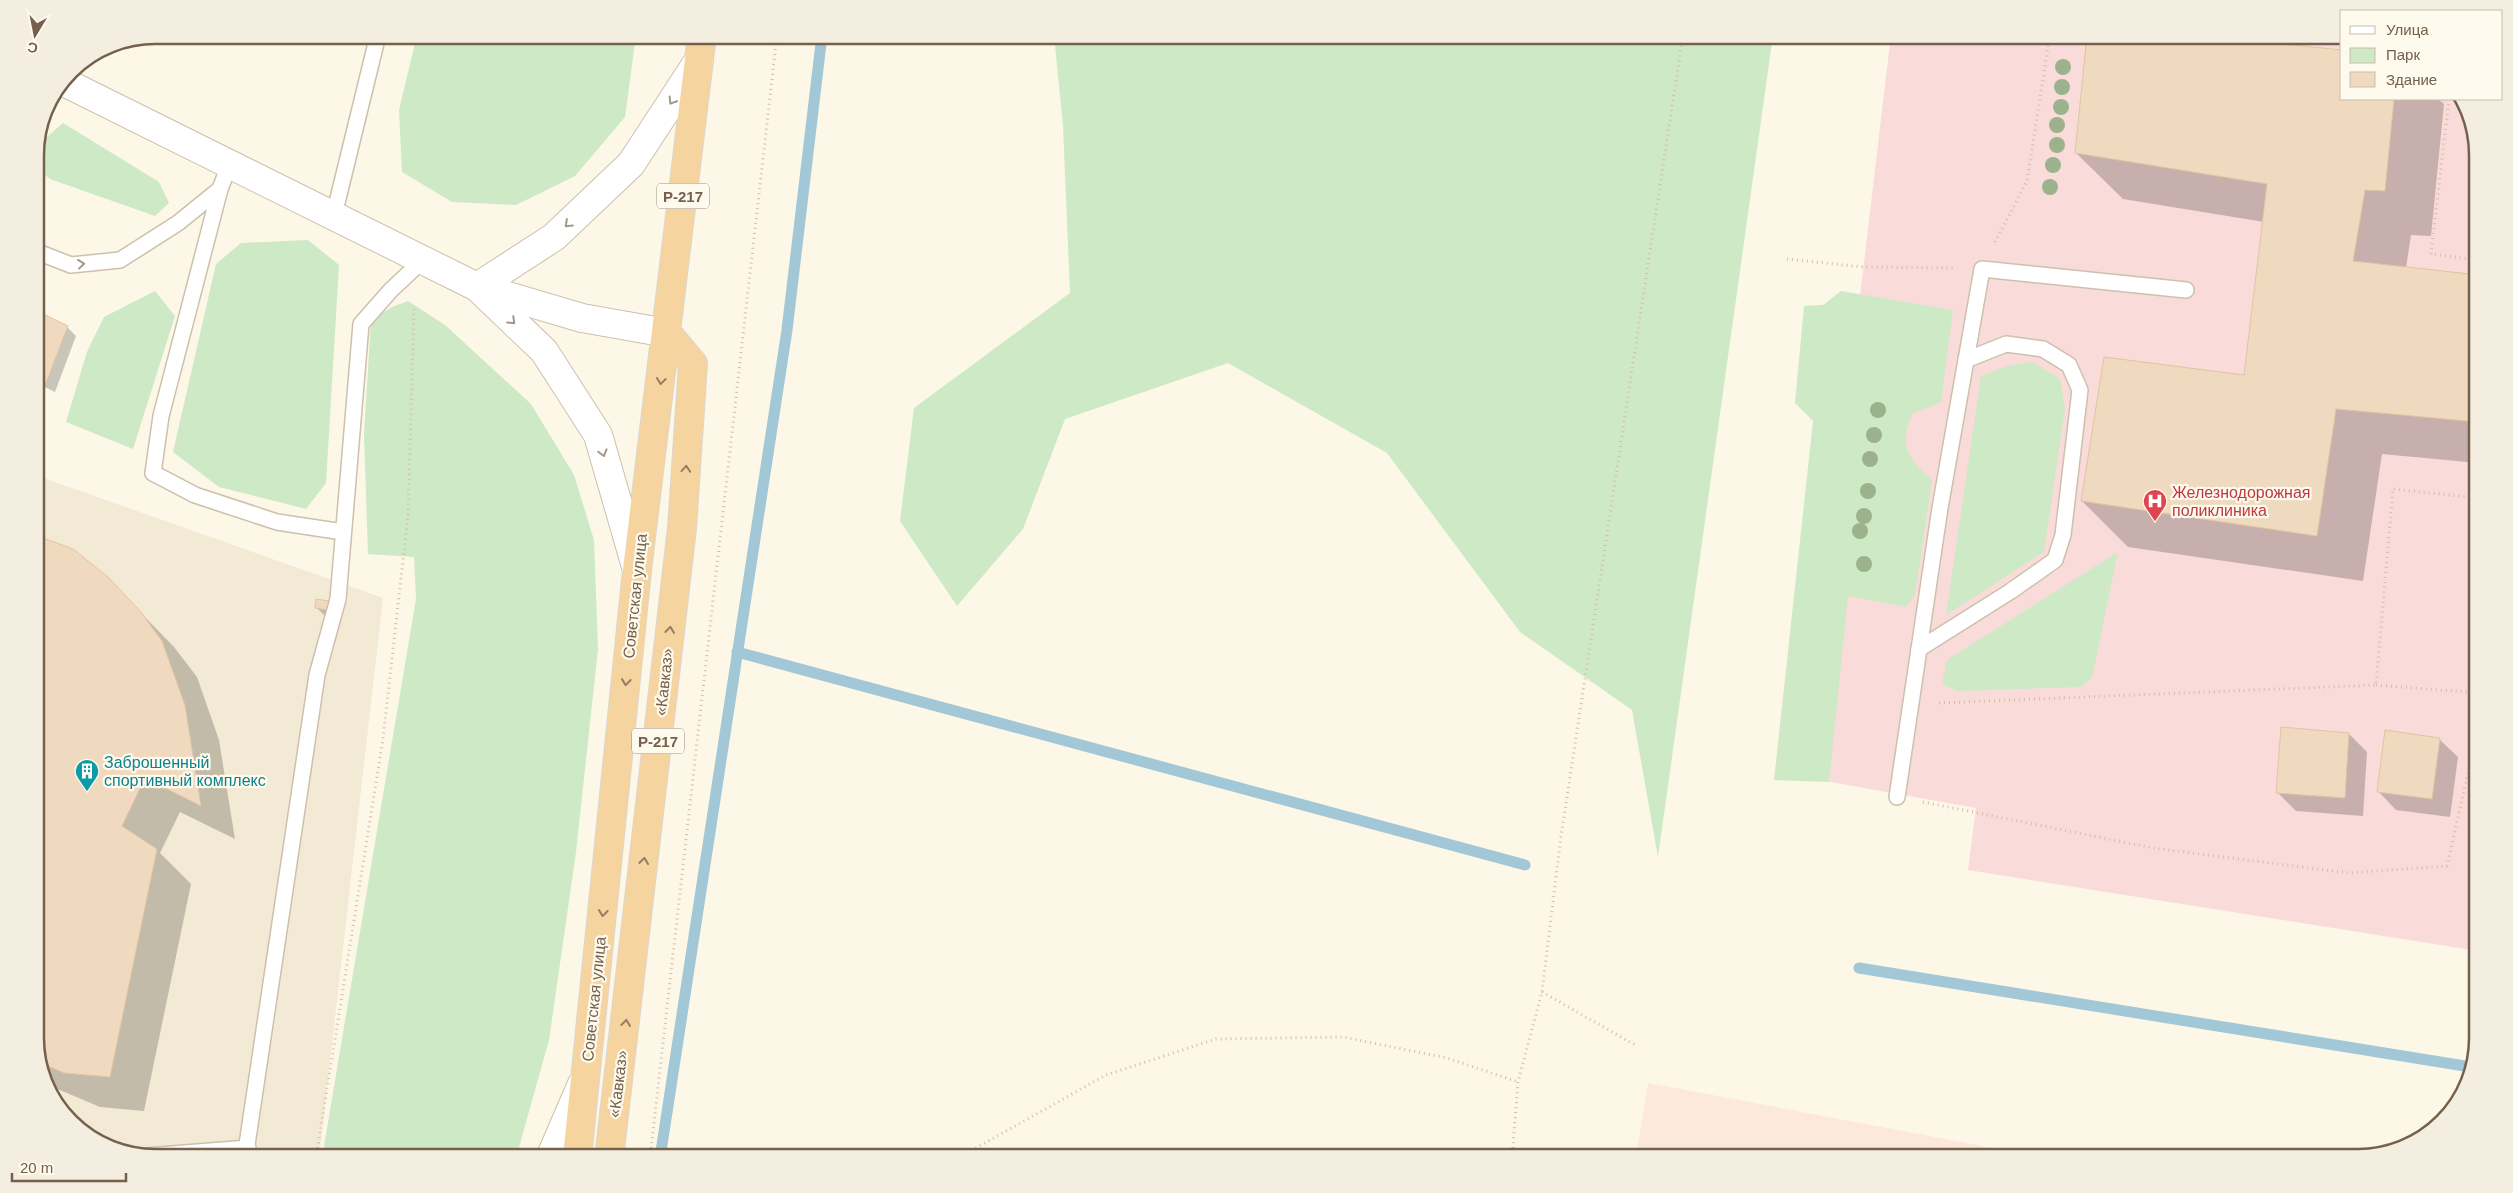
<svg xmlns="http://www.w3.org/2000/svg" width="2513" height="1193" font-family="Helvetica,sans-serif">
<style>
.residential{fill:#f3ead5}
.commercial{fill:#fce9db}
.medical{fill:#f9dbda}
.green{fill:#cee9c5}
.shadow{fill:#0003}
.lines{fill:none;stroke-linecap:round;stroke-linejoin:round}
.stream{stroke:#a2c7d7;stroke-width:11}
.building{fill:#f0dabf;stroke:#e3c3a0}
.service-casing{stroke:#cdc0ad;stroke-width:18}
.minor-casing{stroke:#cdc0ad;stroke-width:30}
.tertiary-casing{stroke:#cdc0ad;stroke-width:30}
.secondary-casing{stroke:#d0c1aa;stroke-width:30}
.trunk-casing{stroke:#dbd6d0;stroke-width:30}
.path{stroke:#d6bea2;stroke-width:3;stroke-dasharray:1 4;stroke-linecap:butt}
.service{stroke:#fff;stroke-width:15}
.minor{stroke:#fff;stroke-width:28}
.tertiary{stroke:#fff;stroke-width:28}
.secondary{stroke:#fff;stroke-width:28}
.trunk{stroke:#f6d4a0;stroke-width:28}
.tree{fill:#9bb28d}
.oneway{stroke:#a5988b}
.oneway2{stroke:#957d61}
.labels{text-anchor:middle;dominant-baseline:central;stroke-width:4.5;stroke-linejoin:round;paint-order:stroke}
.shield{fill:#fefaed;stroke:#9e8e7c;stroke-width:1}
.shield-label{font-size:15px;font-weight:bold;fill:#75604c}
.health-label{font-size:16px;fill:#be3a42;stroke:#fefaed;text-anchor:start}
.street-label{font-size:16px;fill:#75604c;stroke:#fefaed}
.culture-label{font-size:16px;fill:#0d838f;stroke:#fefaed;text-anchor:start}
.rim{fill:none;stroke:#75604c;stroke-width:2.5}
</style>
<rect width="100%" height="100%" fill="#fcf7e7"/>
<path class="residential" d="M35,475L383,598L319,1158H154L102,1146L55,1105L35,1047Z"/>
<path class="commercial" d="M1648,1083L2046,1158H1636Z"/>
<path class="medical" d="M1891,35H2342V99H2461L2478,147V951L1968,870L1976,808L1803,777Z"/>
<g class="green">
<path d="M417,35H636L625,117L575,176L516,205L452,202L402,172L399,110Z"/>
<path d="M1054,35H1773L1658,857L1632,710L1520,632L1387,453L1228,363L1065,419L1023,529L957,606L900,521L914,408L1070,293L1063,126Z"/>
<path d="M63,123L159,182L169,203L155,216L50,179L35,166V147Z"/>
<path d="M308,240L339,265L326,483L306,509L219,487L173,452L216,264L241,243Z"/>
<path d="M155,291L175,316L133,449L66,422L87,352L104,317Z"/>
<path d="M1841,291L1953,310L1941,402L1913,413C1898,447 1907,457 1932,480L1915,595L1906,607L1848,596L1829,782L1774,780L1813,421L1795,403L1804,306L1823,305Z"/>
<path d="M408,301L445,325L531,404L574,475L594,540L598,649L576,852L549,1040L516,1158H322L416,599L414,557L368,554L364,434L371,320L392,307Z"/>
<path d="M2033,362L2060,379L2065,408L2044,552L1946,615L1981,376L2010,365Z"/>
<path d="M2118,552L2092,678L2080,687L1957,691L1942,684L1947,660Z"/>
</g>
<g class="shadow">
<path d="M2088,35H2178L2342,99H2438L2444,104L2431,236L2411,235L2406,268L2478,276V463L2382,454L2363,581L2128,547L2082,501L2245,376L2264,222L2123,199L2076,153Z"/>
<path d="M35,312L67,327L76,336L55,392L35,382Z"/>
<path d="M107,578L174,647L197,677L219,740L235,839L180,812L160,853L191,884L144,1111L100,1107L48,1085L35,1047Z"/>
<path d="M329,602L338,611L337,618L325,616L316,607Z"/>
<path d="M2349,734L2367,752L2363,816L2296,811L2278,793Z"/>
<path d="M2439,739L2458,757L2450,817L2396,810L2378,791Z"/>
</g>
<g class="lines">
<g class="stream">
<path d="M737,652L1525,865"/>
<path d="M1859,968L2471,1067"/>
<path d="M660,1158L787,330L822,35"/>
</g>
</g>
<g class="building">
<path d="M2087,35H2191L2342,50V99H2394L2385,191L2365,190L2353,261L2478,275V422L2336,409L2317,536L2081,501L2104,357L2244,375L2267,184L2075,153Z"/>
<path d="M35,310L68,326L46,383L35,378Z"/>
<path d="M35,535L73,549L108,577L140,611L162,641L185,705L201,806L145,778L122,826L157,849L110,1077L64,1073L41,1063L35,1047Z"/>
<path d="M316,599L329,601L328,610L315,608Z"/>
<path d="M2281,727L2349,733L2345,798L2276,793Z"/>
<path d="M2385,730L2440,738L2432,799L2377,792Z"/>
<path d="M1751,1155L1770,1158H1751Z"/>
</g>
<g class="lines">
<g class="service-casing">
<g id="service">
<path d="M220,189L161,416L153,473L195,495L277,522L343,532"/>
<path d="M334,215L378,35"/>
<path d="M35,251L71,265L120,260L178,223L220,189L230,163"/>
<path d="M1919,649L2011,591L2055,560L2063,535L2080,390L2069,365L2043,349L2006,344L1966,360"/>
<path d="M1897,797L1940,508L1982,269L2186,290"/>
<path d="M147,1156L248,1148"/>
<path d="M245,1158L317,675L338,599L361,324L391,290L423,260"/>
</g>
</g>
<g class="minor-casing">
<path id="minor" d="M637,570L598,435L544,351L477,287L554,237L631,164L699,60"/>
</g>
<g class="tertiary-casing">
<path id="tertiary" d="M62,81L477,287L582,318L667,333"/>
</g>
<g class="secondary-casing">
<path id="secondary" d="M550,1158L582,1084"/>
</g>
<g class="trunk-casing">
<g id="trunk">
<path d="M577,1158L637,570L702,35"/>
<path d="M609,1158L682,528L693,364L667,333"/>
</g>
</g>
<g class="path">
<path d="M2449,99L2431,254L2478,260"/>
<path d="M1995,242L2027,181L2050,35"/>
<path d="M1787,259L1863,267L1955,268"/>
<path d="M2376,685L2478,693"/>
<path d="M1939,703L2376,685L2393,489L2478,498"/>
<path d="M1923,802L2153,848L2349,873L2447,866L2478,728"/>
<path d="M1542,992L1637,1046"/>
<path d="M316,1158L383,739L408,516L414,309"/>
<path d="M650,1158L777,35"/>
<path d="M958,1158L1106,1075L1216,1039L1343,1037L1447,1058L1518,1082"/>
<path d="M1512,1158L1518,1082L1542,992L1561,836L1683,35"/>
</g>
<use href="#service" class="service"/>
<use href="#minor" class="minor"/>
<use href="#tertiary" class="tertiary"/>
<use href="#secondary" class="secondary"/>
<use href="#trunk" class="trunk"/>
</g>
<g class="tree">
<circle cx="2063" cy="67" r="8"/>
<circle cx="2062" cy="87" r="8"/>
<circle cx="2061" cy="107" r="8"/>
<circle cx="2057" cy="125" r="8"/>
<circle cx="2057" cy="145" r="8"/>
<circle cx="2053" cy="165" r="8"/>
<circle cx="2050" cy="187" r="8"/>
<circle cx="1878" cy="410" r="8"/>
<circle cx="1874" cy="435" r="8"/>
<circle cx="1870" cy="459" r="8"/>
<circle cx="1868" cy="491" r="8"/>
<circle cx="1864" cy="516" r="8"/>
<circle cx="1860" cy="531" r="8"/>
<circle cx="1864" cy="564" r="8"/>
</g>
<defs><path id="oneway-chevron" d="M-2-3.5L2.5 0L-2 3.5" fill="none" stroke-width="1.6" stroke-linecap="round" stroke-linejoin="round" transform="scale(1.25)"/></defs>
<g class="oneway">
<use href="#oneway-chevron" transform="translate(672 101) rotate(123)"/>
<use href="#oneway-chevron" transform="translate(568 224) rotate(137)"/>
<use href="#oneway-chevron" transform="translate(81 264) rotate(-6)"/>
<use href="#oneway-chevron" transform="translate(512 321) rotate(44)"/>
<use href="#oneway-chevron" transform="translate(603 453) rotate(74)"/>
</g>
<g class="oneway2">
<use href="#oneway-chevron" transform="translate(661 381) rotate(97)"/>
<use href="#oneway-chevron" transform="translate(686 469) rotate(-86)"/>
<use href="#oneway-chevron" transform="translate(670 630) rotate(-84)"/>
<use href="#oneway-chevron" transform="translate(626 682) rotate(96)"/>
<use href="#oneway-chevron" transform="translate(644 861) rotate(-84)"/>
<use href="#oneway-chevron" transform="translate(603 913) rotate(96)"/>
<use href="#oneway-chevron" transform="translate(626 1023) rotate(-83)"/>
</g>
<defs>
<g id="hospital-pin" transform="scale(1.25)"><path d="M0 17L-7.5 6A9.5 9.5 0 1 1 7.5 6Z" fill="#e0444e" stroke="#fefaed"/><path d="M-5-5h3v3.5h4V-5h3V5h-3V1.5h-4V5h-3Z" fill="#fff"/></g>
<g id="building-pin" transform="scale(1.25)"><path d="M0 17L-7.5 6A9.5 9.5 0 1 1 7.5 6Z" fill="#0f9aa8" stroke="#fefaed"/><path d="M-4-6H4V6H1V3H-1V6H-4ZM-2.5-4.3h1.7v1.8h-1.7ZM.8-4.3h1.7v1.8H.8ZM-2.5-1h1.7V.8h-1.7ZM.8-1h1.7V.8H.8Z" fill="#fff"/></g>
</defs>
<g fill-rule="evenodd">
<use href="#hospital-pin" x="2155" y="501"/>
<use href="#building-pin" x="87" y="771"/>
</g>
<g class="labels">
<g class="shield">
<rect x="657" y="183.5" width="52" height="25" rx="4"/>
<rect x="632" y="728.5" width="52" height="25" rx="4"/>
</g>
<g class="shield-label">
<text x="683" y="196">Р-217</text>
<text x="658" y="741">Р-217</text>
</g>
<g class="health-label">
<text x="2172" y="492">Железнодорожная<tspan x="2172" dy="18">поликлиника</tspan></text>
</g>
<g class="street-label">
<text transform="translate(635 596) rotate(-84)">Советская улица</text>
<text transform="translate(664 682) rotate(-84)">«Кавказ»</text>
<text transform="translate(594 999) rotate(-84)">Советская улица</text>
<text transform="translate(618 1084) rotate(-83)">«Кавказ»</text>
</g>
<g class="culture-label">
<text x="104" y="762">Заброшенный<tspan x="104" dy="18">спортивный комплекс</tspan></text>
</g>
</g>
<path d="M0 0H2513V1193H0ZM155 44H2358A111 111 0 0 1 2469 155V1038A111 111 0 0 1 2358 1149H155A111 111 0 0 1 44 1038V155A111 111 0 0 1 155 44Z" fill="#f3eee0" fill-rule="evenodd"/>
<path class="rim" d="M155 44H2358A111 111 0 0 1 2469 155V1038A111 111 0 0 1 2358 1149H155A111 111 0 0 1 44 1038V155A111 111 0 0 1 155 44Z"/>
<rect x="2340" y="10" width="162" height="90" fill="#fefaed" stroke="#c7bcad"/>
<rect x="2350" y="26" width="25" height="8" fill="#ffffff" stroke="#c7bcad"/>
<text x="2386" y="35" font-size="15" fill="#75604c">Улица</text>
<rect x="2350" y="48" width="25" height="15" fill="#cee9c5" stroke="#c7bcad"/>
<text x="2386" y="60" font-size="15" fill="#75604c">Парк</text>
<rect x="2350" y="72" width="25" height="15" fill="#f0dabf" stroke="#c7bcad"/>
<text x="2386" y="85" font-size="15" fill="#75604c">Здание</text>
<g transform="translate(35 35) rotate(190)" stroke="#fefaed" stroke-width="4" paint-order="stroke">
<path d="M0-4L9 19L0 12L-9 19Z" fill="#75604c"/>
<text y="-8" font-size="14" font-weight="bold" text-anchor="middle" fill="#75604c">С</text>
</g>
<path d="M12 1173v8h114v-8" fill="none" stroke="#75604c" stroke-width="2.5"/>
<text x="20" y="1173" font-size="15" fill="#75604c" stroke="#fefaed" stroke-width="4" paint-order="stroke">20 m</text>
</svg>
